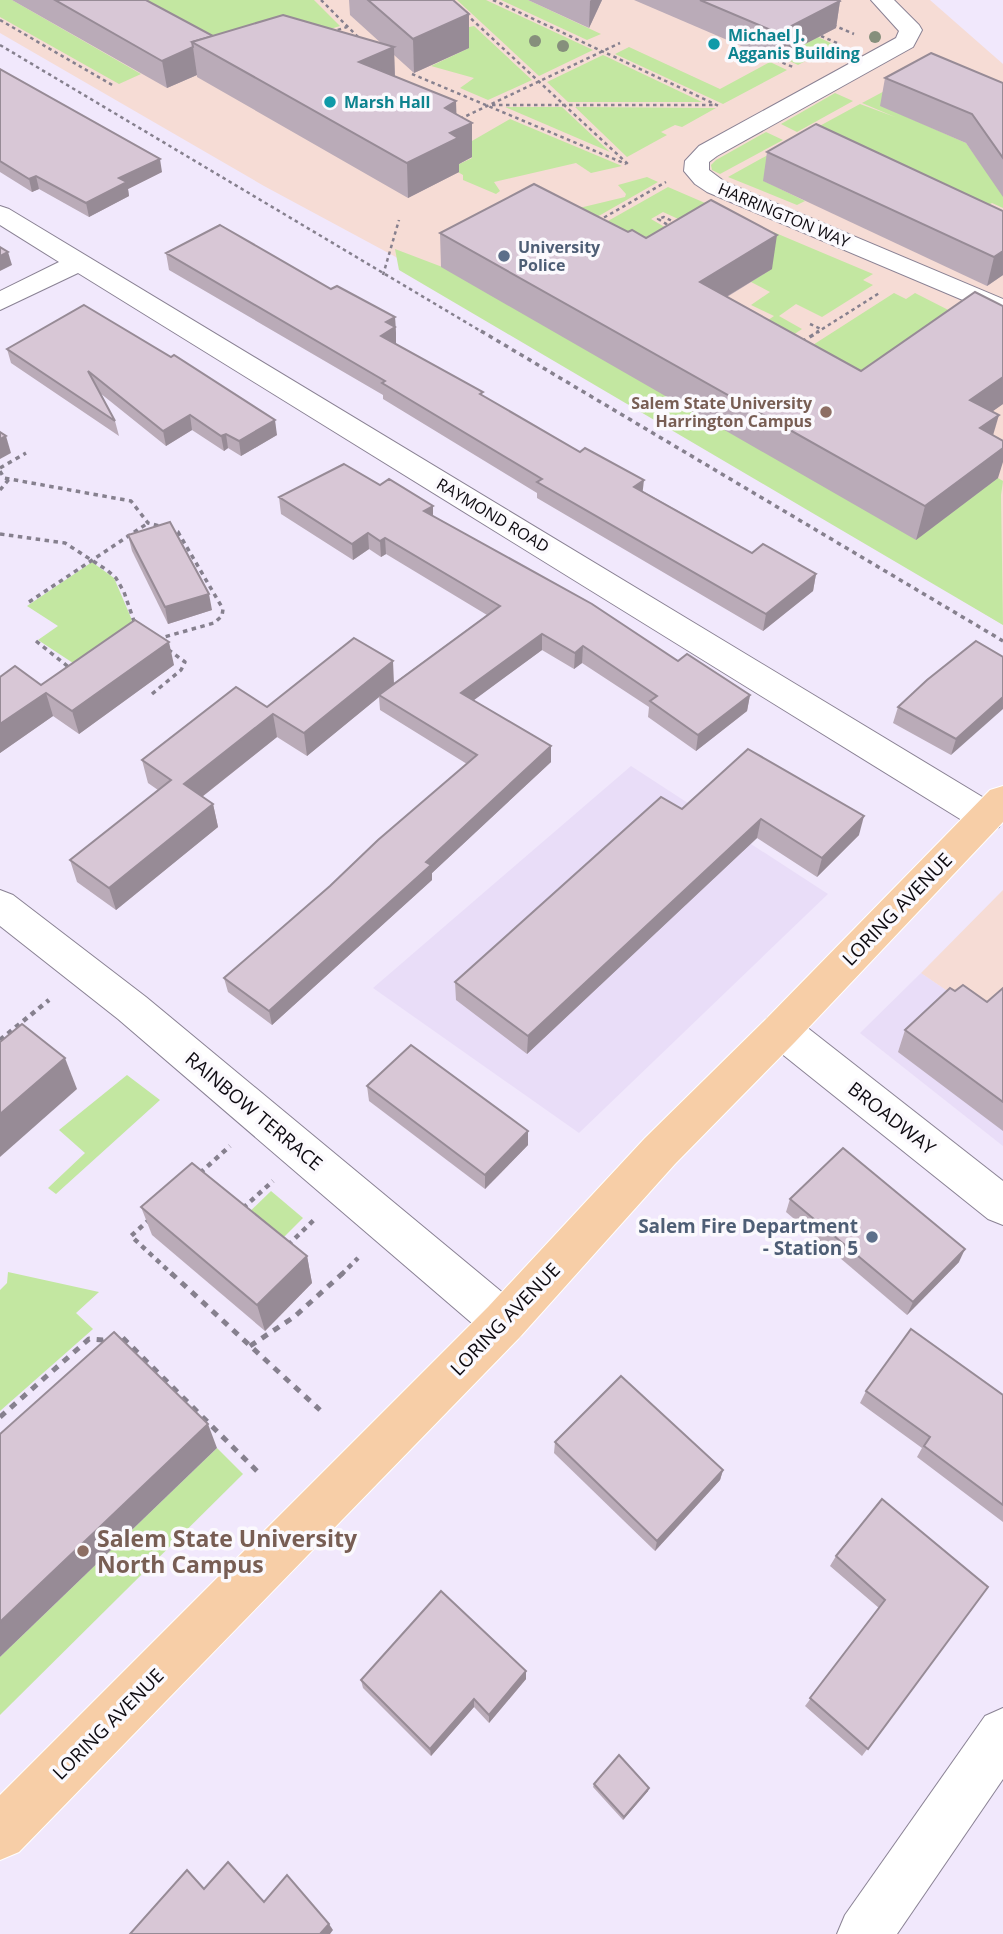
<svg xmlns="http://www.w3.org/2000/svg" width="1003" height="1934" font-family="'Open Sans',sans-serif">
<style>
.built{fill:#e9ddf8}
.education{fill:#f6dcd5}
.green{fill:#c3e7a1}
.lines{fill:none;stroke-linecap:round;stroke-linejoin:round}
.minor-casing{stroke:#8a8294;stroke-width:2}
.highway-casing{stroke:#fff;stroke-width:2}
.path-far3{stroke:#86808e;stroke-width:2.5;stroke-dasharray:3.5 3.5;stroke-linecap:butt}
.path-far2{stroke:#86808e;stroke-width:3.5;stroke-dasharray:4.5 4.5;stroke-linecap:butt}
.path-far1{stroke:#86808e;stroke-width:4.5;stroke-dasharray:5 5;stroke-linecap:butt}
.path{stroke:#86808e;stroke-width:5;stroke-dasharray:7 7;stroke-linecap:butt}
.minor{fill:#fff;fill-rule:evenodd}
.highway{fill:#f7cea7;fill-rule:evenodd}
.tree{fill:#868f7c}
.wall{fill:#baabb8}
.shaded-wall{fill:#978b96}
.building{fill:#d8c7d6;stroke:#978b96;stroke-width:2}
.culture-dot{fill:#0f9aa8;stroke:#fbf9fd;stroke-width:2.5}
.service-dot{fill:#5c6f8a;stroke:#fbf9fd;stroke-width:2.5}
.education-dot{fill:#8d6e63;stroke:#fbf9fd;stroke-width:2.5}
.labels{text-anchor:middle;dominant-baseline:central;stroke-width:7;stroke-linejoin:round;paint-order:stroke}
.far-culture-label{font-size:16px;font-weight:bold;fill:#0d838f;stroke:#fbf9fd;text-anchor:start}
.far-street-label{font-size:16px;fill:#0e0b11;stroke:#fbf9fd}
.far-service-label{font-size:16px;font-weight:bold;fill:#4e5e75;stroke:#fbf9fd;text-anchor:start}
.far-education-label{font-size:16px;font-weight:bold;fill:#785e54;stroke:#fbf9fd;text-anchor:end}
.street-label{font-size:19px;fill:#0e0b11;stroke:#fbf9fd}
.service-label{font-size:19px;font-weight:bold;fill:#4e5e75;stroke:#fbf9fd;text-anchor:end}
.near-education-label{font-size:23px;font-weight:bold;fill:#785e54;stroke:#fbf9fd;text-anchor:start}
</style>
<rect width="100%" height="100%" fill="#f1e8fc"/>
<g class="built">
<path d="M631,766L828,894L579,1133L373,988Z"/>
<path d="M921,973L1003,1029V1146L860,1033Z"/>
</g>
<g class="education">
<path d="M0,0H930L1003,64V625L394,256L264,186L0,33Z"/>
<path d="M1003,890V1029L921,973Z"/>
</g>
<g class="green">
<path d="M0,0H12L141,74L119,84L0,17Z"/>
<path d="M136,0H314L340,26L240,57Z"/>
<path d="M457,0H486L593,50L539,76Z"/>
<path d="M501,0H528L601,34L587,40Z"/>
<path d="M474,26L532,80L488,100L460,88L474,78L431,66L469,48L451,31Z"/>
<path d="M818,37L835,45L798,65L781,57Z"/>
<path d="M629,47L720,89L770,62L787,70L723,104L615,54Z"/>
<path d="M603,55L702,102H568L547,82Z"/>
<path d="M892,87L882,106L966,143L1003,194V208L992,203L975,213L803,135L860,104L895,117L862,103Z"/>
<path d="M835,93L853,101L797,132L781,124Z"/>
<path d="M505,107H562L610,152Z"/>
<path d="M575,107L714,108H716L682,127L675,125L661,132L667,135L627,157Z"/>
<path d="M510,119L622,166L591,173L576,163L494,182L500,191L496,194L463,180V175L451,168L472,158L465,145Z"/>
<path d="M766,132L783,140L720,174L712,170L711,165L716,160Z"/>
<path d="M795,140L764,181L805,201L797,205L728,177Z"/>
<path d="M647,177L658,182L576,229L550,215L625,197L626,194L618,185Z"/>
<path d="M668,187L726,212L687,223L663,212L651,219L692,243L585,234Z"/>
<path d="M735,216L873,274L863,280L873,285L822,317L796,304L779,316L802,329L781,343L755,329L774,316L751,305L770,292L751,282Z"/>
<path d="M395,249L998,478L1003,481L1001,495L1003,625L399,270Z"/>
<path d="M894,293L906,299L915,293L966,319L854,405L791,359Z"/>
<path d="M92,562L114,578L132,620L129,625L73,663L38,640L58,626L27,606Z"/>
<path d="M127,1075L160,1100L56,1194L48,1188L85,1153L59,1130Z"/>
<path d="M271,1191L303,1218L271,1250L239,1222Z"/>
<path d="M8,1272L99,1292L76,1313L93,1329L0,1411V1290L7,1283Z"/>
<path d="M217,1448L243,1474L0,1715V1657Z"/>
</g>
<g class="lines">
<g class="minor-casing">
<g id="minor">
<path d="M871,0H894L919,25L922,30L913,47L717,156L709,162V170L725,182L1003,299V317L707,192L695,184L684,171L685,161L699,146L896,38L899,31Z"/>
<path d="M0,206L9,209L999,807L1003,815L999,827L986,831L973,827L78,273L0,310V291L59,262L0,225Z"/>
<path d="M0,890L13,895L146,997L520,1307L526,1322L520,1337L504,1343L488,1337L118,1019L0,926Z"/>
<path d="M781,1014L795,1018L1003,1181V1225L988,1219L767,1042L761,1030L767,1018Z"/>
<path d="M1003,1708V1779L897,1934H837L845,1915L985,1716Z"/>
</g>
</g>
<g class="highway-casing">
<path id="highway" d="M1003,786V822L795,1042L675,1164L520,1337L19,1852L0,1860V1795L488,1307L645,1138L767,1018L990,790Z"/>
</g>
<g class="path-far3">
<path d="M321,0L360,39"/>
<path d="M493,0L719,106"/>
<path d="M466,14L630,166"/>
<path d="M0,20L114,86"/>
<path d="M833,25L854,34"/>
<path d="M331,32L347,27"/>
<path d="M821,36L837,43"/>
<path d="M0,45L484,333"/>
<path d="M776,60L793,67"/>
<path d="M412,74L626,164"/>
<path d="M492,105H714"/>
<path d="M460,119L620,43"/>
<path d="M598,221L666,182"/>
<path d="M673,228L658,219L664,217L678,224"/>
<path d="M383,275L399,220"/>
<path d="M810,324L821,329"/>
<path d="M816,333L881,292"/>
</g>
<g class="path-far2">
<path d="M481,331L1003,641"/>
<path d="M802,342L819,331"/>
<path d="M0,468L26,453"/>
<path d="M0,471L4,478L131,501L148,523L163,527"/>
<path d="M0,490L9,479"/>
<path d="M0,534L65,543L107,570L116,578L124,592L135,624"/>
<path d="M29,602L148,523"/>
<path d="M157,639L214,623L222,616L223,609L178,532L171,530"/>
<path d="M36,641L71,669"/>
<path d="M152,694L181,670L185,662L166,648"/>
</g>
<g class="path-far1">
<path d="M0,1040L49,1000"/>
<path d="M200,1173L230,1146"/>
<path d="M243,1208L273,1181"/>
<path d="M150,1219L131,1236L173,1275"/>
<path d="M288,1245L315,1219"/>
<path d="M341,1275L358,1258"/>
</g>
<g class="path">
<path d="M171,1273L320,1410"/>
<path d="M250,1346L294,1317L343,1273"/>
<path d="M0,1417L89,1339L103,1340L120,1335L258,1472"/>
</g>
<use href="#minor" class="minor"/>
<use href="#highway" class="highway"/>
</g>
<g class="tree">
<circle cx="875" cy="37" r="6"/>
<circle cx="535" cy="41" r="6"/>
<circle cx="563" cy="46" r="6"/>
</g>
<g class="wall">
<path d="M12,0H146L213,36L382,44L350,15L349,0H453L469,14V48L414,73L394,55L395,76L456,101V114L472,123V157L459,164V172L408,198L197,77V75L167,88Z"/>
<path d="M528,0H602L589,28Z"/>
<path d="M634,0H839L840,1L836,28L774,60Z"/>
<path d="M0,69L162,172L128,189L129,196L89,217L39,189L32,192L0,172Z"/>
<path d="M885,78L1003,83V197L966,143L880,106Z"/>
<path d="M767,152L1003,211V275L987,286L763,181Z"/>
<path d="M628,232L772,269L727,297L861,371L1003,404L992,411L993,435L998,478L916,540L441,267L440,233Z"/>
<path d="M166,253L331,289L395,317L396,344L643,491L752,553L816,574L813,591L763,631L537,498V493L383,399V395L169,270Z"/>
<path d="M84,305L277,435L241,456L228,448L224,451L192,430L166,446L100,393L115,421L119,436L11,363L7,349Z"/>
<path d="M279,497L433,516L678,661L750,695L747,711L696,751L648,717L649,707L582,663L574,669L542,650L473,700L551,746V762L432,873V880L272,1025L228,992L224,978L330,886L467,764L380,710L379,697L307,756L277,737L202,797L213,804L218,827L116,910L77,882L70,860L158,790L148,783L142,760L267,707L394,683L487,615L386,554L381,557L369,549L353,560L281,514Z"/>
<path d="M128,535L212,610L168,624L132,551Z"/>
<path d="M1003,657L951,755L893,723L898,707Z"/>
<path d="M174,665L79,734L53,716L0,753V677L41,685Z"/>
<path d="M748,749L859,835L817,877L757,838L527,1054L456,1000L455,982L682,809Z"/>
<path d="M1003,988V1131L898,1052L905,1030L955,991L987,1002Z"/>
<path d="M367,1086L528,1145L485,1189L369,1101Z"/>
<path d="M790,1199L959,1262L907,1315L786,1212Z"/>
<path d="M141,1207L307,1256L312,1283L265,1331L152,1235Z"/>
<path d="M866,1391L1003,1395V1522L917,1457L922,1448L860,1403Z"/>
<path d="M555,1442L723,1470L720,1480L655,1551L554,1453Z"/>
<path d="M836,1556L988,1587L862,1756L805,1706L879,1608L830,1566Z"/>
<path d="M526,1671V1679L489,1723L474,1707L431,1756L363,1688L361,1680Z"/>
<path d="M594,1784L648,1791L623,1820L593,1787Z"/>
</g>
<g class="shaded-wall">
<path d="M591,0H602L589,28L590,1Z"/>
<path d="M840,1L836,28L774,60L778,33Z"/>
<path d="M469,14V48L414,73L413,39Z"/>
<path d="M193,47L197,75L167,88L162,61Z"/>
<path d="M394,47L395,81L359,62Z"/>
<path d="M456,101L457,130L472,123V157L459,164V172L408,198L407,163L445,108Z"/>
<path d="M160,159L162,172L128,189L129,196L89,217L86,203L119,178Z"/>
<path d="M36,176L39,189L32,192L29,179Z"/>
<path d="M777,235L772,269L696,315L700,282Z"/>
<path d="M1003,251V275L987,286L994,257Z"/>
<path d="M8,252L12,265L0,271V256Z"/>
<path d="M395,317L396,333V344L381,336L386,322Z"/>
<path d="M1003,377V404L961,434L970,400Z"/>
<path d="M190,415L192,430L166,446L163,431Z"/>
<path d="M999,415L989,449L980,428Z"/>
<path d="M275,420L277,435L241,456L239,441Z"/>
<path d="M226,434L228,448L224,451L221,436Z"/>
<path d="M6,436L11,453L0,459V439Z"/>
<path d="M1003,448V462L998,478L916,540L925,506Z"/>
<path d="M644,480L642,497L634,487Z"/>
<path d="M433,506V522L424,511Z"/>
<path d="M368,533L369,549L353,560L352,544Z"/>
<path d="M385,538L386,554L381,557L380,541Z"/>
<path d="M816,574L813,591L763,631L766,614Z"/>
<path d="M209,594L212,610L168,624L165,607Z"/>
<path d="M542,634V650L462,709L461,693Z"/>
<path d="M169,642L174,665L79,734L72,711Z"/>
<path d="M583,646L582,663L574,669L575,653Z"/>
<path d="M393,661L394,684L379,695V697L307,756L304,733Z"/>
<path d="M46,693L53,716L0,753V724Z"/>
<path d="M750,695L747,711L696,751L698,735Z"/>
<path d="M1003,697V709L951,755L956,739Z"/>
<path d="M273,714L277,737L189,807L184,784Z"/>
<path d="M551,746V762L432,873V880L272,1025L269,1011L426,862Z"/>
<path d="M213,804L218,827L116,910L109,888Z"/>
<path d="M864,816L859,835L817,877L822,858Z"/>
<path d="M761,819L757,838L527,1054L528,1036Z"/>
<path d="M65,1058L77,1089L0,1157V1114Z"/>
<path d="M528,1131V1145L485,1189V1175Z"/>
<path d="M965,1249L959,1262L907,1315L913,1302Z"/>
<path d="M307,1256L312,1283L265,1331L257,1305Z"/>
<path d="M208,1424L217,1448L0,1657V1622Z"/>
<path d="M723,1470L720,1480L655,1551L657,1541Z"/>
<path d="M526,1671V1679L489,1723V1715Z"/>
<path d="M474,1699V1707L431,1756L430,1749Z"/>
<path d="M649,1788L648,1791L623,1820L624,1817Z"/>
<path d="M329,1924L333,1930L330,1934H320Z"/>
</g>
<g class="building">
<path d="M55,0H146L213,36L192,42L193,47L162,61Z"/>
<path d="M368,0H453L469,14L413,39Z"/>
<path d="M700,0H839L840,1L778,33Z"/>
<path d="M283,15L394,47L359,62L456,101L445,108L472,123L450,133L458,138L407,163L192,42Z"/>
<path d="M931,53L1003,83V158L972,114L885,78Z"/>
<path d="M0,69L160,159L119,178L127,182L86,203L36,176L29,179L0,161Z"/>
<path d="M816,124L1003,211V251L994,257L767,152Z"/>
<path d="M534,184L628,232L632,230L646,238L711,200L777,235L700,282L861,371L975,292L1003,306V377L970,400L999,415L980,428L1003,441V448L925,506L440,233Z"/>
<path d="M220,225L331,289L337,286L395,317L386,322L395,327L381,336L483,392L480,394L580,452L585,448L644,480L634,487L752,553L763,544L816,574L766,614L537,482L542,479L382,383L385,381L166,253Z"/>
<path d="M0,247L8,252L0,256Z"/>
<path d="M84,305L171,357L174,355L275,420L239,441L226,434L221,436L190,415L163,431L88,371L115,421L7,349Z"/>
<path d="M0,432L6,436L0,439Z"/>
<path d="M344,464L380,485L389,479L433,506L424,511L592,604L678,661L687,654L750,695L698,735L650,701L657,696L583,646L575,653L542,634L461,693L551,746L426,862L431,865L269,1011L224,978L330,886L378,840L477,755L379,695L500,606L385,538L380,541L368,533L352,544L279,497Z"/>
<path d="M170,522L209,594L165,607L128,535Z"/>
<path d="M135,620L169,642L72,711L46,693L0,724V677L15,666L41,685Z"/>
<path d="M354,638L393,661L304,733L273,714L184,784L213,804L109,888L70,860L171,780L142,760L236,687L267,707Z"/>
<path d="M976,641L1003,657V697L956,739L898,707L927,680Z"/>
<path d="M748,749L864,816L822,858L761,819L528,1036L455,982L661,797L682,809Z"/>
<path d="M963,985L987,1002L1003,988V1102L905,1030L950,988L955,991Z"/>
<path d="M22,1024L65,1058L0,1114V1042Z"/>
<path d="M411,1045L528,1131L485,1175L367,1086Z"/>
<path d="M843,1148L965,1249L913,1302L790,1199Z"/>
<path d="M192,1163L307,1256L257,1305L141,1207Z"/>
<path d="M911,1329L1003,1395V1505L924,1446L930,1437L866,1391Z"/>
<path d="M114,1332L208,1424L0,1622V1434Z"/>
<path d="M621,1376L723,1470L657,1541L555,1442Z"/>
<path d="M882,1499L988,1587L868,1749L810,1698L885,1600L836,1556Z"/>
<path d="M441,1591L526,1671L489,1715L474,1699L430,1749L361,1680Z"/>
<path d="M619,1755L649,1788L624,1817L594,1784Z"/>
<path d="M228,1862L264,1902L287,1875L329,1924L320,1934H130L187,1870L204,1889Z"/>
</g>
<g class="culture-dot">
<circle cx="714" cy="44" r="7"/>
<circle cx="330" cy="102" r="7"/>
</g>
<g class="service-dot">
<circle cx="504" cy="256" r="7"/>
<circle cx="872" cy="1237" r="7"/>
</g>
<g class="education-dot">
<circle cx="826" cy="412" r="7"/>
<circle cx="83" cy="1551" r="7"/>
</g>
<g class="labels">
<g class="far-culture-label">
<text x="728" y="35">Michael J.<tspan x="728" dy="18">Agganis Building</tspan></text>
<text x="344" y="102">Marsh Hall</text>
</g>
<g class="far-street-label">
<text transform="translate(784 215) rotate(23)">HARRINGTON WAY</text>
<text transform="translate(493 515) rotate(31)">RAYMOND ROAD</text>
</g>
<g class="far-service-label">
<text x="518" y="247">University<tspan x="518" dy="18">Police</tspan></text>
</g>
<g class="far-education-label">
<text x="812" y="403">Salem State University<tspan x="812" dy="18">Harrington Campus</tspan></text>
</g>
<g class="street-label">
<text transform="translate(897 909) rotate(-46)">LORING AVENUE</text>
<text transform="translate(254 1111) rotate(40)">RAINBOW TERRACE</text>
<text transform="translate(892 1118) rotate(38)">BROADWAY</text>
<text transform="translate(505 1319) rotate(-46)">LORING AVENUE</text>
<text transform="translate(108 1724) rotate(-45)">LORING AVENUE</text>
</g>
<g class="service-label">
<text x="858" y="1226">Salem Fire Department<tspan x="858" dy="22">- Station 5</tspan></text>
</g>
<g class="near-education-label">
<text x="97" y="1538">Salem State University<tspan x="97" dy="26">North Campus</tspan></text>
</g>
</g>
</svg>
